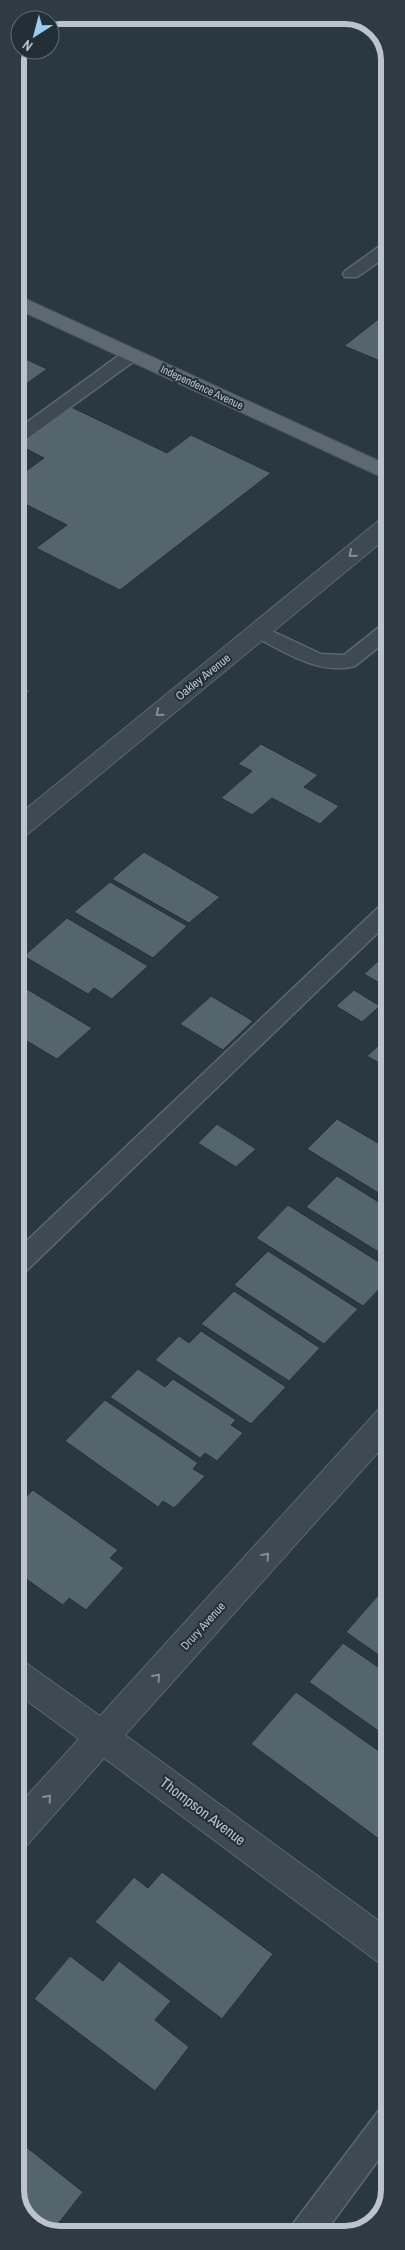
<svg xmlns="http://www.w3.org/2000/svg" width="405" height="2250" font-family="'Archivo Narrow',sans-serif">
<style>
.building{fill:#55656e;stroke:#253139}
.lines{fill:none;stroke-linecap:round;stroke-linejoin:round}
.lane-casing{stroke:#5c676f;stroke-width:3}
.street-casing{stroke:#5c676f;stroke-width:2}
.primary-casing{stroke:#48535b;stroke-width:2}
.lane{fill:#3e4a52;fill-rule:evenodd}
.street{fill:#3e4a52;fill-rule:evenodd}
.primary{fill:#5c6971;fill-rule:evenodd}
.oneway{stroke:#838d95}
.labels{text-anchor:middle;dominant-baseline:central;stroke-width:4;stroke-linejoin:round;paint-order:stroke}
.far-street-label{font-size:11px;fill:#bbc4cc;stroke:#222f37}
.street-label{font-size:12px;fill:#bbc4cc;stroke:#222f37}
.near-street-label{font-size:15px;fill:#bbc4cc;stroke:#222f37}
.rim{fill:none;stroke:#bbc4cc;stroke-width:6}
</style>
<rect width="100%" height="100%" fill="#2a3842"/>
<g class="building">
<path d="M390,310V365L344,346Z"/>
<path d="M15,354L47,369L15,392Z"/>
<path d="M67,405L167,453L191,435L271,473L120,590L36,548L67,525L15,499V479L44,458L15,443Z"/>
<path d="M15,683L30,691L15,702Z"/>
<path d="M261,744L318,775L304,787L339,806L320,824L272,798L252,815L221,798L252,771L238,764Z"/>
<path d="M144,852L220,897L189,923L112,879Z"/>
<path d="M110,882L187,926L153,958L74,912Z"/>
<path d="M67,918L148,966L112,999L94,988L88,994L24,956Z"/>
<path d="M390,950V989L364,974Z"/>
<path d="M15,982L92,1028L57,1059L15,1034Z"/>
<path d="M354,990L380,1006L362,1022L336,1006Z"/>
<path d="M211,996L253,1021L223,1050L180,1024Z"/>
<path d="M390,1035V1069L367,1056Z"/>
<path d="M15,1040L25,1046L15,1055Z"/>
<path d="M337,1119L390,1150V1200L307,1149Z"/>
<path d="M217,1124L256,1149L236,1167L198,1143Z"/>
<path d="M337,1176L390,1209V1259L306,1207Z"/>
<path d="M288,1205L390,1269V1278L363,1306L256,1238Z"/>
<path d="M268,1251L358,1309L324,1344L234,1285Z"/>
<path d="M234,1291L320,1348L289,1381L201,1324Z"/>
<path d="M201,1331L286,1387L251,1424L155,1360L179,1336L189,1343Z"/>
<path d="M138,1369L165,1387L173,1379L236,1420L231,1425L243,1433L217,1461L205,1453L200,1458L110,1397Z"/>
<path d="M105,1400L198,1463L193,1469L205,1476L174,1508L163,1501L158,1507L65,1441Z"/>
<path d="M33,1490L118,1550L110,1558L124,1568L86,1610L69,1598L63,1605L15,1571V1507Z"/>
<path d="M382,1591L390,1596V1663L346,1632Z"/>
<path d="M343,1643L390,1675V1739L309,1682Z"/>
<path d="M296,1692L390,1759V1834L383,1842L251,1744Z"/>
<path d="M162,1872L273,1954L222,2019L95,1922L134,1877L148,1888Z"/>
<path d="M70,1956L103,1981L119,1961L171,2001L155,2020L189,2047L155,2091L34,1999Z"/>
<path d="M15,2138L83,2192L51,2233L28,2222L15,2196Z"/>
</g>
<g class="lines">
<g class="lane-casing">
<g id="lane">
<path d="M390,241V254L357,277H345L343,274L345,271L384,243Z"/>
<path d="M131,350L137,351L139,355L137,359L21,443L15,444V431L125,351Z"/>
<path d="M390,622V638L355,666C319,676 283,651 252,635L250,631L252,627L259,625L321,654L344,655L383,624Z"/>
<path d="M390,901V921L23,1274L15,1276V1252L383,903Z"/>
<path d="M390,2104V2144L323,2235H289L293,2224L380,2109Z"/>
</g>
</g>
<g class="street-casing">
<g id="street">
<path d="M390,516V535L24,837L15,840V818L382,518Z"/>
<path d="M390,1405V1439L125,1735L390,1929V1967L378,1962L104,1758L27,1845L15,1850V1809L79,1739L15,1692V1659L26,1663L100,1716L379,1409Z"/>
</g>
</g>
<g class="primary-casing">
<path id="primary" d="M15,294L390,466V481L15,308Z"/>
</g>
<use href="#lane" class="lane"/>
<use href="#street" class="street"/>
<use href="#primary" class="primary"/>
</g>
<defs><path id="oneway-chevron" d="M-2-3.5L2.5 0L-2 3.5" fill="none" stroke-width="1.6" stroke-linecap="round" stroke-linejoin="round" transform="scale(1.25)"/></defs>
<g class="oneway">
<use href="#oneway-chevron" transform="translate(352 554) rotate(140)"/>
<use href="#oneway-chevron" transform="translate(159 713) rotate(141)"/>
<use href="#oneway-chevron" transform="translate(266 1556) rotate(-48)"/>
<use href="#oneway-chevron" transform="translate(157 1677) rotate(-48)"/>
<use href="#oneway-chevron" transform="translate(48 1798) rotate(-48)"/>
</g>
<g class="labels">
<g class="far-street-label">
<text transform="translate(202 387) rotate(25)">Independence Avenue</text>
</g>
<g class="street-label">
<text transform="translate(203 677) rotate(-39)">Oakley Avenue</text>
<text transform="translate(203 1626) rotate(-48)">Drury Avenue</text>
</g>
<g class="near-street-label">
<text transform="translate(203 1811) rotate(37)">Thompson Avenue</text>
</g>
</g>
<path d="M0 0H405V2250H0ZM60 24H345A36 36 0 0 1 381 60V2190A36 36 0 0 1 345 2226H60A36 36 0 0 1 24 2190V60A36 36 0 0 1 60 24Z" fill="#2e3b43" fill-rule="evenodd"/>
<path class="rim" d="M60 24H345A36 36 0 0 1 381 60V2190A36 36 0 0 1 345 2226H60A36 36 0 0 1 24 2190V60A36 36 0 0 1 60 24Z"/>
<g transform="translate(35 35) rotate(216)"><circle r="24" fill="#222f37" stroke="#5f6b73"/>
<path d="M0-4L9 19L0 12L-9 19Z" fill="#9bcbf1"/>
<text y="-8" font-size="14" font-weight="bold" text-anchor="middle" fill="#bbc4cc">N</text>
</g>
</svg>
